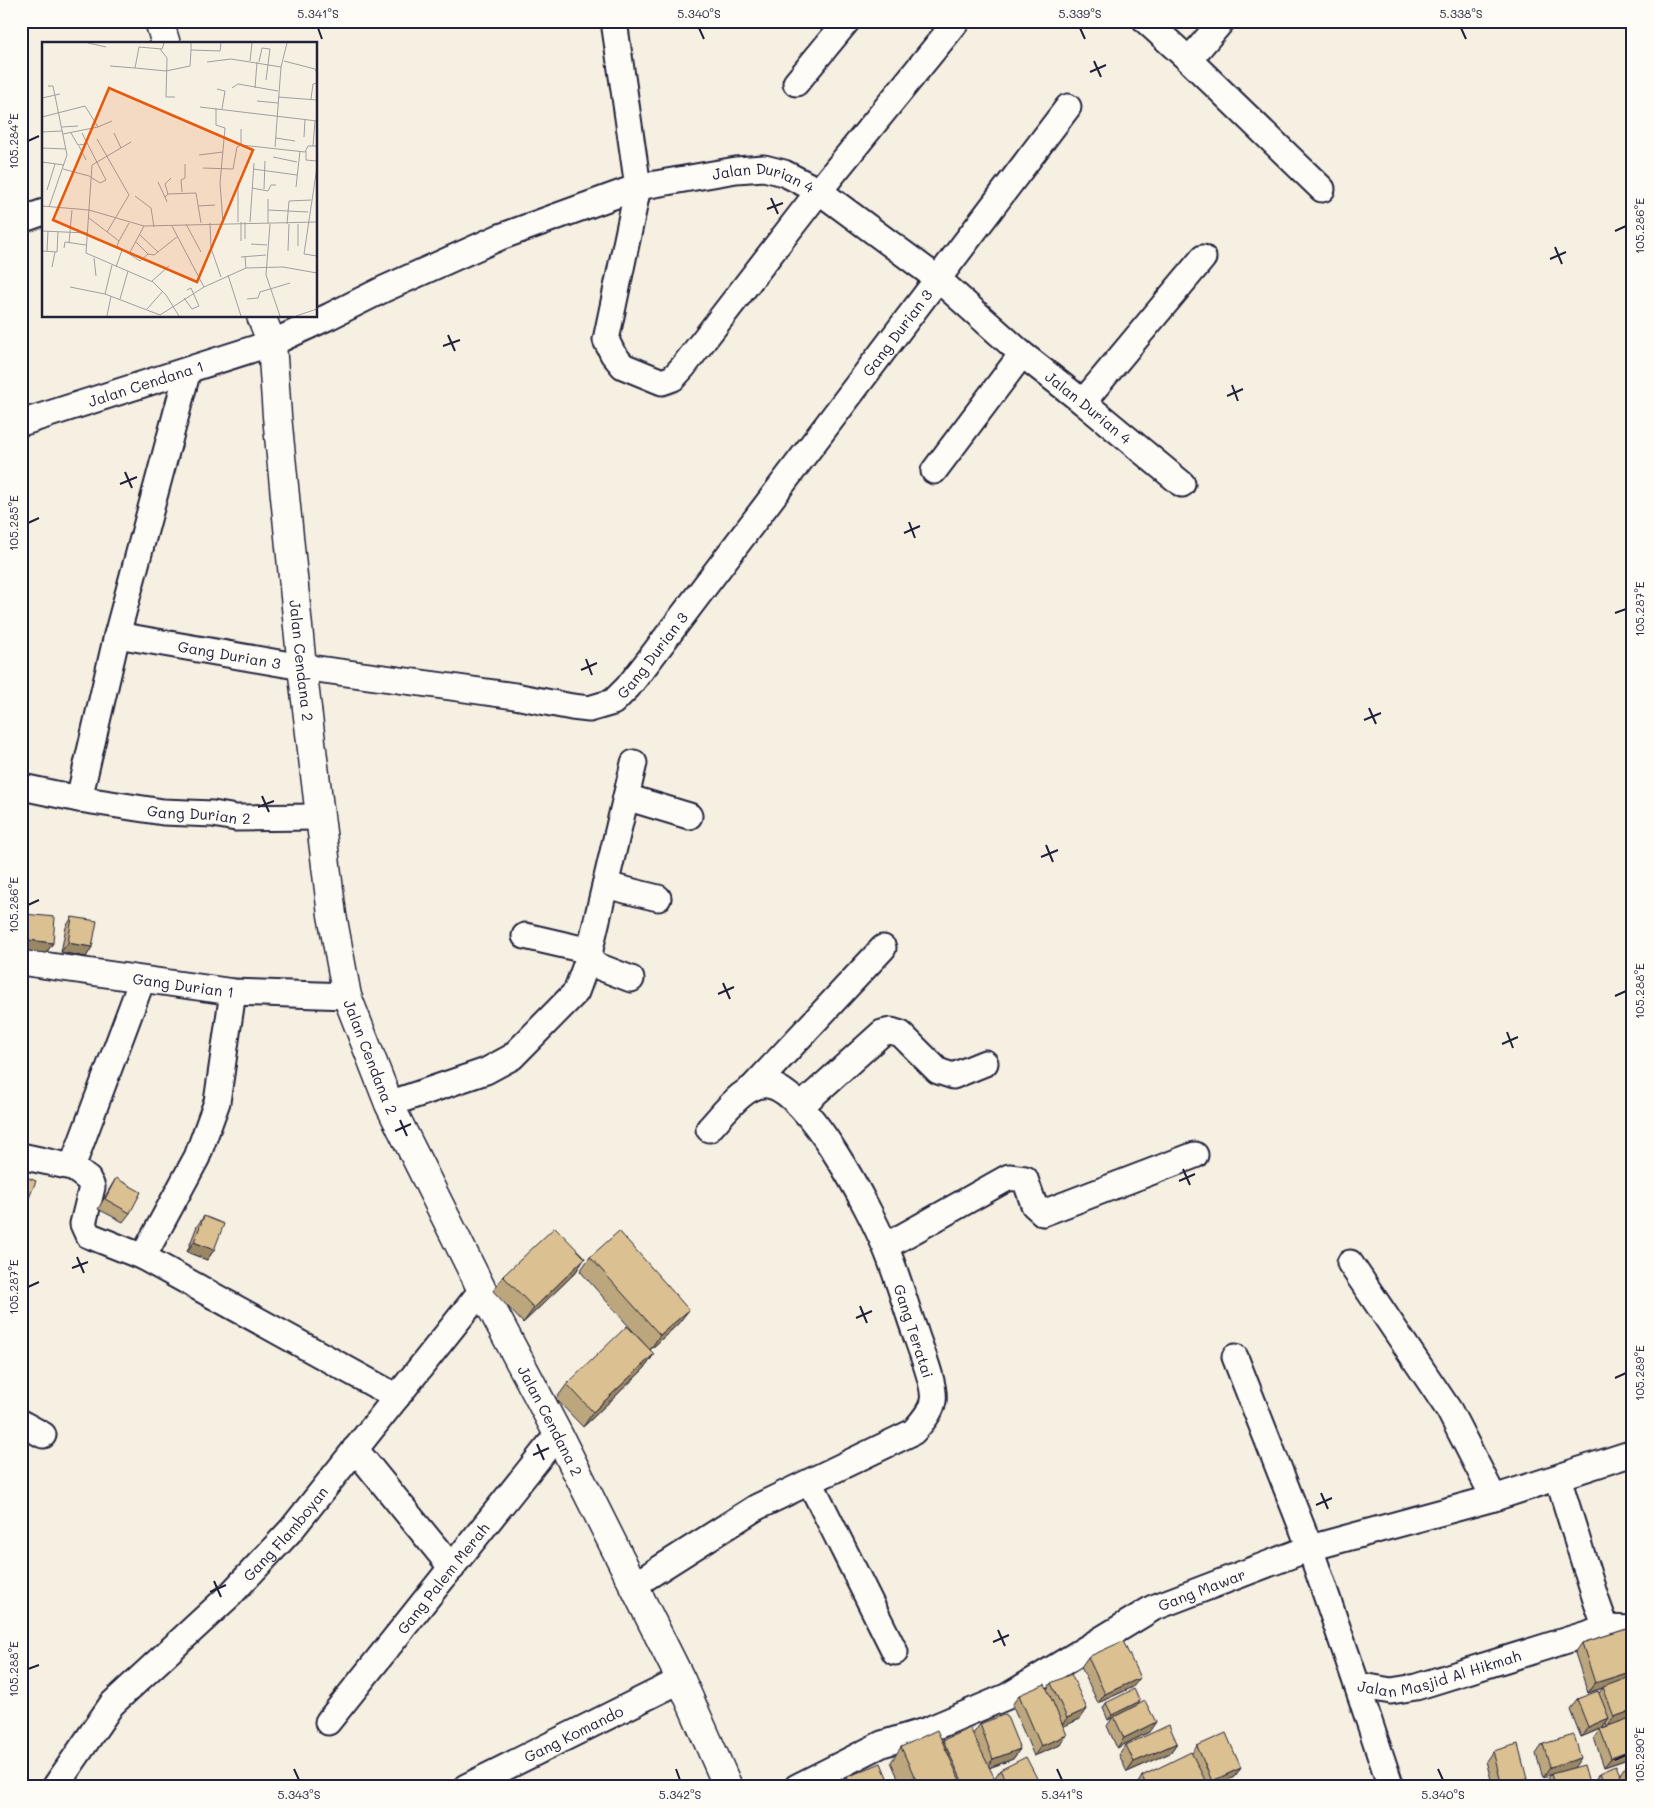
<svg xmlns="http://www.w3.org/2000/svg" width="1654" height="1808" font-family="Mali,sans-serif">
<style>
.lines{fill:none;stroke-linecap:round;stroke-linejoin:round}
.street-casing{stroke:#22223b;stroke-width:29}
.secondary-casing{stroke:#22223b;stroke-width:31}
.street{stroke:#fdfcf7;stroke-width:25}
.secondary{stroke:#fdfcf7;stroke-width:28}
.wall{fill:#bca67d;stroke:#22223b;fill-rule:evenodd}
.shaded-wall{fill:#998766;stroke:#22223b}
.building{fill:#dbc191;stroke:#22223b}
.ticks{fill:none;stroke:#22223b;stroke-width:2}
.labels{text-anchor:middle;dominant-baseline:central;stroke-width:4;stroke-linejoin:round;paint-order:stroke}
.street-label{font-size:15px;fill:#22223b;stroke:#fdfcf7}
.inset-road{fill:none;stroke:#a19ea0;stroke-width:1}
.view{fill:#e8590c;fill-opacity:0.15;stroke:#e8590c;stroke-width:2.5}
.inset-edge{fill:none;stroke:#22223b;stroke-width:2.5}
.neatline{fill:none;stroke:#22223b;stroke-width:2}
.ticks-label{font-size:12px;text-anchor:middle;fill:#22223b}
</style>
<rect width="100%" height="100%" fill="#f6f0e3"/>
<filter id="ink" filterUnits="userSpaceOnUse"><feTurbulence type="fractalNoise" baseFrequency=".02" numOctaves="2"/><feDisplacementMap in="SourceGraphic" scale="10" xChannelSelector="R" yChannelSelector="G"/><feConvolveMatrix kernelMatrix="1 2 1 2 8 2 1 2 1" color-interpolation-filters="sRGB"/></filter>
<g filter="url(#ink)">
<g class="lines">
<g class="street-casing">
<g id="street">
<path d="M614,21L638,187L606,340L613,354L623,366L662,382L673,378L683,367L819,191L957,21"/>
<path d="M1146,21L1189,60"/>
<path d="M1222,21L1189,60L1322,189"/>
<path d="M796,83L847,21"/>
<path d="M21,220L44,212"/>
<path d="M1083,402L1203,258"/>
<path id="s1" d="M21,423L272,343L330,316L384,289L500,237L638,187L736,170L764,168L784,173L819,191L938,279L1022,354L1083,402L1182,484"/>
<path d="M934,471L1022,354"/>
<path id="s2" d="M117,635L302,667L451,687L515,696L572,707L589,709L613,702L628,687L646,664L1068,107"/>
<path d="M21,790L27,788L79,799L117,635L188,370"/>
<path d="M626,797L689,816"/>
<path id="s3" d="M79,799L163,812L213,814L236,818L319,817"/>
<path d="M605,885L658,898"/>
<path d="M525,936L590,951"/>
<path id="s4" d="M21,962L233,992L347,996"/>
<path d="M587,962L631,979"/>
<path d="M142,980L72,1167L88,1179L92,1187L83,1224L88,1235L143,1257L197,1157L217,1102L233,992"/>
<path d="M754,1086L883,948"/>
<path d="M389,1104L486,1071L512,1057L576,992L587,962L634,763"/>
<path d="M801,1106L882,1033L891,1031L901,1034L938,1071L953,1076L985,1063"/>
<path d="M21,1156L72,1167"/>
<path d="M886,1246L1009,1177L1025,1179L1034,1205L1043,1213L1195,1155"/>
<path d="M143,1257L397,1397"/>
<path d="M1350,1263L1449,1410L1494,1498"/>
<path id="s5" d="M1235,1357L1310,1548L1357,1685L1391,1691L1416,1687L1606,1628L1633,1629"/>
<path d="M21,1423L43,1435"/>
<path d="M355,1449L452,1568"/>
<path d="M1558,1478L1596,1600L1606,1628"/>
<path d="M810,1482L895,1652"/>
<path d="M634,1585L757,1507L913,1432C920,1424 931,1413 933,1401C936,1386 920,1348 915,1332C905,1304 897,1274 885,1246C870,1210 808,1090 768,1085C746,1082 723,1114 709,1129"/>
<path d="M1357,1685L1391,1787"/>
<path id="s6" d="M328,1722L558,1434"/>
<path id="s7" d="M55,1787L112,1704L231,1594L291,1530L482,1290"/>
<path id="s8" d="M466,1787L681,1680"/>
<path id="s9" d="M797,1787L882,1744L925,1731L1008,1696L1153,1608L1310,1548L1494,1498L1633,1453"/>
</g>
</g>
<g class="secondary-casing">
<g id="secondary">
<path d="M159,21L166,44"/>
<path id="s10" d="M261,316L272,343L277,416L302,667L332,915L347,996L389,1104L482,1290L558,1434L681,1680L728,1787"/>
</g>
</g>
<use href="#street" class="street"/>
<use href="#secondary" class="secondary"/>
</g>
<g class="wall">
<path d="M24,914L53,943L46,953L21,950V917Z"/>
<path d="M72,917L92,947L86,957L61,952L66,927Z"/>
<path d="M116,1178L130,1213L123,1222L98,1209L110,1188Z"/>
<path d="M204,1216L214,1250L207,1260L187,1252L197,1226Z"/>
<path d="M590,1257L678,1324L650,1350L654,1354L644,1369L583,1427L556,1399L567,1384L647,1347L580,1271Z"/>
<path d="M585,1258L575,1273L523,1323L493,1291L503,1276Z"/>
<path d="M1627,1629L1633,1757L1604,1767L1594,1738L1600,1729L1581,1737L1570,1709L1577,1699L1599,1693L1603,1688L1588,1693L1575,1653L1582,1643ZM1606,1723L1607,1726L1602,1728Z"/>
<path d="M1088,1657L1133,1687L1098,1703L1081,1667Z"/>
<path d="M1051,1683L1087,1709L1080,1719L1063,1726L1060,1745L1034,1756L1012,1705L1019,1695L1047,1689Z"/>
<path d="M1106,1703L1138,1705L1149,1732L1117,1748L1107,1726L1113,1717L1108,1720L1103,1708Z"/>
<path d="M980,1724L1020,1749L1013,1759L989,1768L994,1779L1000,1770L1038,1787H997L994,1780L989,1787H902L891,1762L901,1747L942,1741L943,1740L973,1734Z"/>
<path d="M1177,1743L1170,1753L1127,1772L1119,1755L1126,1745Z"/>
<path d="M1543,1744L1590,1786L1589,1787H1545V1784L1551,1774L1543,1777L1536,1754Z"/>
<path d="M1197,1746L1241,1768L1234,1777L1214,1787H1136L1142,1776L1192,1753Z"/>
<path d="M1493,1751L1527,1779L1522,1786L1544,1787H1493L1486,1761Z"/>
<path d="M1633,1763V1787H1601L1597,1778L1600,1773L1620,1774L1626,1765Z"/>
</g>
<g class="shaded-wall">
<path d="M21,939L53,943L46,953L21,950Z"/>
<path d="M68,943L92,947L86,957L61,952Z"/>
<path d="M194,1242L214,1250L207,1260L187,1252Z"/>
<path d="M585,1258L575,1273L523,1323L534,1308Z"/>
<path d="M689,1310L678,1324L650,1350L660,1335Z"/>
<path d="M654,1354L644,1369L583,1427L593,1412Z"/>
<path d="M1633,1671L1632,1678L1588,1693L1595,1683Z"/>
<path d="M1140,1678L1133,1687L1098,1703L1105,1694Z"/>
<path d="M1140,1701L1137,1706L1108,1720L1112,1715Z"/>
<path d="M1087,1709L1080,1719L1060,1728L1067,1718Z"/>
<path d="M1633,1710V1717L1607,1727L1614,1717Z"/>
<path d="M1609,1718L1602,1728L1581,1737L1588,1727Z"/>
<path d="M1156,1722L1149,1732L1117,1748L1124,1738Z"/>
<path d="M1067,1735L1060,1745L1034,1756L1041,1746Z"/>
<path d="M1177,1743L1170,1753L1127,1772L1134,1762Z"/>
<path d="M1020,1749L1013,1759L986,1769L993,1759Z"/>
<path d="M1633,1750V1757L1604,1767L1611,1758Z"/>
<path d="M1581,1758L1574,1768L1543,1777L1550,1767Z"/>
<path d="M1241,1768L1234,1777L1214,1787H1208L1212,1781Z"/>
<path d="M995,1779L989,1787H979Z"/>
<path d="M1527,1779L1521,1787H1501L1502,1786Z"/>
</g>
<g class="building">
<path d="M24,914L55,917L53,943L21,939Z"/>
<path d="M72,917L97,921L92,947L68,943Z"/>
<path d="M21,1175L36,1181L24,1210L21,1208Z"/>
<path d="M116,1178L141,1192L130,1213L105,1199Z"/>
<path d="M204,1216L224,1224L214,1250L194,1242Z"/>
<path d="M555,1227L585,1258L534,1308L503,1276Z"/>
<path d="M619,1231L689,1310L660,1335L590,1257Z"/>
<path d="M627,1326L654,1354L593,1412L567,1384Z"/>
<path d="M1627,1629L1633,1648V1671L1595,1683L1582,1643Z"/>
<path d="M1123,1641L1140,1678L1105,1694L1088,1657Z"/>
<path d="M1071,1674L1087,1709L1067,1718L1051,1683Z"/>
<path d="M1633,1676V1710L1614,1717L1603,1687Z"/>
<path d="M1045,1684L1067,1735L1041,1746L1019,1695Z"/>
<path d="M1134,1689L1140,1701L1112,1715L1106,1703Z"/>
<path d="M1598,1691L1609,1718L1588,1727L1577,1699Z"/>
<path d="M1145,1701L1156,1722L1124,1738L1114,1717Z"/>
<path d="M1006,1714L1020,1749L993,1759L980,1724Z"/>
<path d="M1633,1717V1750L1611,1758L1600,1729Z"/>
<path d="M1169,1725L1177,1743L1134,1762L1126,1745Z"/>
<path d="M970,1728L995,1779L979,1787H965L943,1740Z"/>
<path d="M937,1730L963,1787H919L901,1747Z"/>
<path d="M1226,1733L1241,1768L1212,1781L1197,1746Z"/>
<path d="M1574,1735L1581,1758L1550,1767L1543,1744Z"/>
<path d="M1518,1744L1527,1779L1502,1786L1493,1751Z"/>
<path d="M1191,1752L1207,1784L1202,1787H1147L1142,1776Z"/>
<path d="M1026,1757L1040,1784L1035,1787H1009L1000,1770Z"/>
<path d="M881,1763L891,1787H851L847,1777Z"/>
<path d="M1633,1763V1781L1626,1765Z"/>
<path d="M1584,1765L1590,1786L1586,1787H1555L1551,1774Z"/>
<path d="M1616,1766L1626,1787H1606L1600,1773Z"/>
<path d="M846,1778L849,1787H823Z"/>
<path d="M1541,1780L1544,1787H1521Z"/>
</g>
</g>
<path class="ticks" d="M318,28L322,39M699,28L704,39M1080,28L1085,39M1461,28L1466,39M1094,61L1101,77M1090,72L1106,65M28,141L39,136M771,198L778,214M767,209L783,203M1615,231L1626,226M1555,247L1562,264M1550,259L1566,252M448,335L455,351M443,346L460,340M1232,385L1238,401M1227,396L1243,389M125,472L132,488M120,484L137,477M909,522L915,538M28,523L39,518M904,533L920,526M1615,613L1626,609M586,659L592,675M581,670L597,663M1369,708L1376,724M1364,720L1381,713M262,796L269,812M258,807L274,801M1046,845L1053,862M1041,857L1058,850M28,905L39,900M723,983L730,999M718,994L734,987M1615,996L1626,991M1507,1032L1513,1048M1502,1044L1518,1037M400,1120L407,1136M395,1131L411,1124M1183,1169L1190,1185M1179,1181L1195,1174M77,1257L84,1273M72,1268L88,1262M28,1287L39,1282M860,1306L867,1323M856,1318L872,1311M1615,1378L1626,1373M537,1444L544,1460M533,1455L549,1448M1321,1493L1328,1509M1316,1505L1332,1498M214,1581L221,1597M210,1592L226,1585M998,1630L1005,1646M993,1642L1009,1635M28,1669L39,1665M1615,1760L1626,1755M294,1769L299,1780M676,1769L680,1780M1057,1769L1062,1780M1438,1769L1443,1780"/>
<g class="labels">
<g class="street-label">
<text stroke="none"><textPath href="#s1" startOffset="790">Jalan Durian 4</textPath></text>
<text stroke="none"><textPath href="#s2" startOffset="969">Gang Durian 3</textPath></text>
<text stroke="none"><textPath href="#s1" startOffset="131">Jalan Cendana 1</textPath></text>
<text stroke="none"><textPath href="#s1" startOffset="1195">Jalan Durian 4</textPath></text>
<text stroke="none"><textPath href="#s2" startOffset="114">Gang Durian 3</textPath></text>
<text stroke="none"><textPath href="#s2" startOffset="564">Gang Durian 3</textPath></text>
<text stroke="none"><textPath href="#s10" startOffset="348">Jalan Cendana 2</textPath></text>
<text stroke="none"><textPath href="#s3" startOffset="121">Gang Durian 2</textPath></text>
<text stroke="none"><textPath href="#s4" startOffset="164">Gang Durian 1</textPath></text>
<text stroke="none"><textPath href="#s10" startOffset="752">Jalan Cendana 2</textPath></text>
<text transform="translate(914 1331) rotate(72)">Gang Teratai</text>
<text stroke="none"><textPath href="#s10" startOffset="1158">Jalan Cendana 2</textPath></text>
<text stroke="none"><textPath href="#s7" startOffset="344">Gang Flamboyan</textPath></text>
<text stroke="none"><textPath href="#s6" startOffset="184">Gang Palem Merah</textPath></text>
<text stroke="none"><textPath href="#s9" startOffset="452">Gang Mawar</textPath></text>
<text stroke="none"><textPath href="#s5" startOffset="435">Jalan Masjid Al Hikmah</textPath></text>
<text stroke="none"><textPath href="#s8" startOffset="120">Gang Komando</textPath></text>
</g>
</g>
<g transform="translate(42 42)">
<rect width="275" height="275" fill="#f6f0e3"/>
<path class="inset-road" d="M46,1L64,5M122,1L120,7L97,5L93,26L124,29L148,24L149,8M149,1V8L178,9L179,1M118,7L125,16L124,55H133M208,19L210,1M242,19L273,27L275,31M165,20L189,17L239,25L245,1M217,20L220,6L228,7L224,38M68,24L93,26M6,44H11L25,113L7,165M190,46L196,42L236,49M213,46L215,20M175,47L183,49L180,67M236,55L275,58M0,56L18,52M269,57L271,42L275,41M215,59L236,61M158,65L275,79M174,66V83L183,86L178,141L181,181M0,75L43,64L56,85L70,79M20,85L36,84M0,90L20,89M29,91L36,103L44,102M72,91L79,106M21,92L56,85M262,95L263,77M234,96L253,99M55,97L87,153L65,190M89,100L50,123L44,211L111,240L124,253L137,274M199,103L263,110L266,104H275M37,104L44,118M271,104L273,79M233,105L239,25M0,106L24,107M264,109V118L275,119M157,113L181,110M231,115L255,120M0,120L22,123M275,125L262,212L275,214M161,126L191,127L195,105L199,103V87M21,127L47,134L58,141L64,138L40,91M211,127L255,133M116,140L123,155M196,140V180M254,145L258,109M210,146L226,149L229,143H234M222,147L223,119M5,148L13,122M140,150L139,138L143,136V122M126,152L123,142L129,136M93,154L109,166L112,185M226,157V181M125,160L123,155L126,152L154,151L159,181M0,164L47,168L102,184L275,180M156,164L173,163M226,168L266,170M47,176L77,199L75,204L98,219L106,212M199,180V199M203,180V197M208,180L212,121M168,181L169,206L179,235M144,182L159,210M228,182L224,233L238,274M245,182L247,159L269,158M256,182V204M130,184L162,245L204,226L203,215M0,189L45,191M77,199L87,181M94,200L106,212L112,213L116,210L98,193M27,201L30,168M209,202L225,203M22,206L23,200L44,203M0,209L15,210L16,190M5,209L6,189M246,209L247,182M116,210L136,194M87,212L102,184M199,215L224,213M52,216L54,234M70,223L63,252L118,273L162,245M10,225L13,210M74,225L80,208M204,226L241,225L275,231M186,233L199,274M110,239L127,224M28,245L63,252M142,256L150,267L157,264L149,246L145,248M78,257L86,229M205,257L216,256L218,250L248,241M105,267L121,249M65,274L69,254M254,274L275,267"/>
<path class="view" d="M67,46L211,108L155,240L11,178Z"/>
<rect width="275" height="275" class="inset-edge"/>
</g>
<rect width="1654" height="1808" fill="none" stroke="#fdfcf7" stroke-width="55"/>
<rect x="28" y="28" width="1598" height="1752" class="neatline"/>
<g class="ticks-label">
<text x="318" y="18">5.341°S</text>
<text x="699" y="18">5.340°S</text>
<text x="1080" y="18">5.339°S</text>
<text x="1461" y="18">5.338°S</text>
<text transform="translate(14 141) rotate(-90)" y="4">105.284°E</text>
<text transform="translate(1640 226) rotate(-90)" y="4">105.286°E</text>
<text transform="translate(14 523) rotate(-90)" y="4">105.285°E</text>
<text transform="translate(1640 609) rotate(-90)" y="4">105.287°E</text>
<text transform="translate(14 905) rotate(-90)" y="4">105.286°E</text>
<text transform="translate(1640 991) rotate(-90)" y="4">105.288°E</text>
<text transform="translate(14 1287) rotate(-90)" y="4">105.287°E</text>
<text transform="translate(1640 1373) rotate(-90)" y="4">105.289°E</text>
<text transform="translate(14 1669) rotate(-90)" y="4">105.288°E</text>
<text transform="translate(1640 1755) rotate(-90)" y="4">105.290°E</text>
<text x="299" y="1799">5.343°S</text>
<text x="680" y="1799">5.342°S</text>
<text x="1062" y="1799">5.341°S</text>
<text x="1443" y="1799">5.340°S</text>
</g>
</svg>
